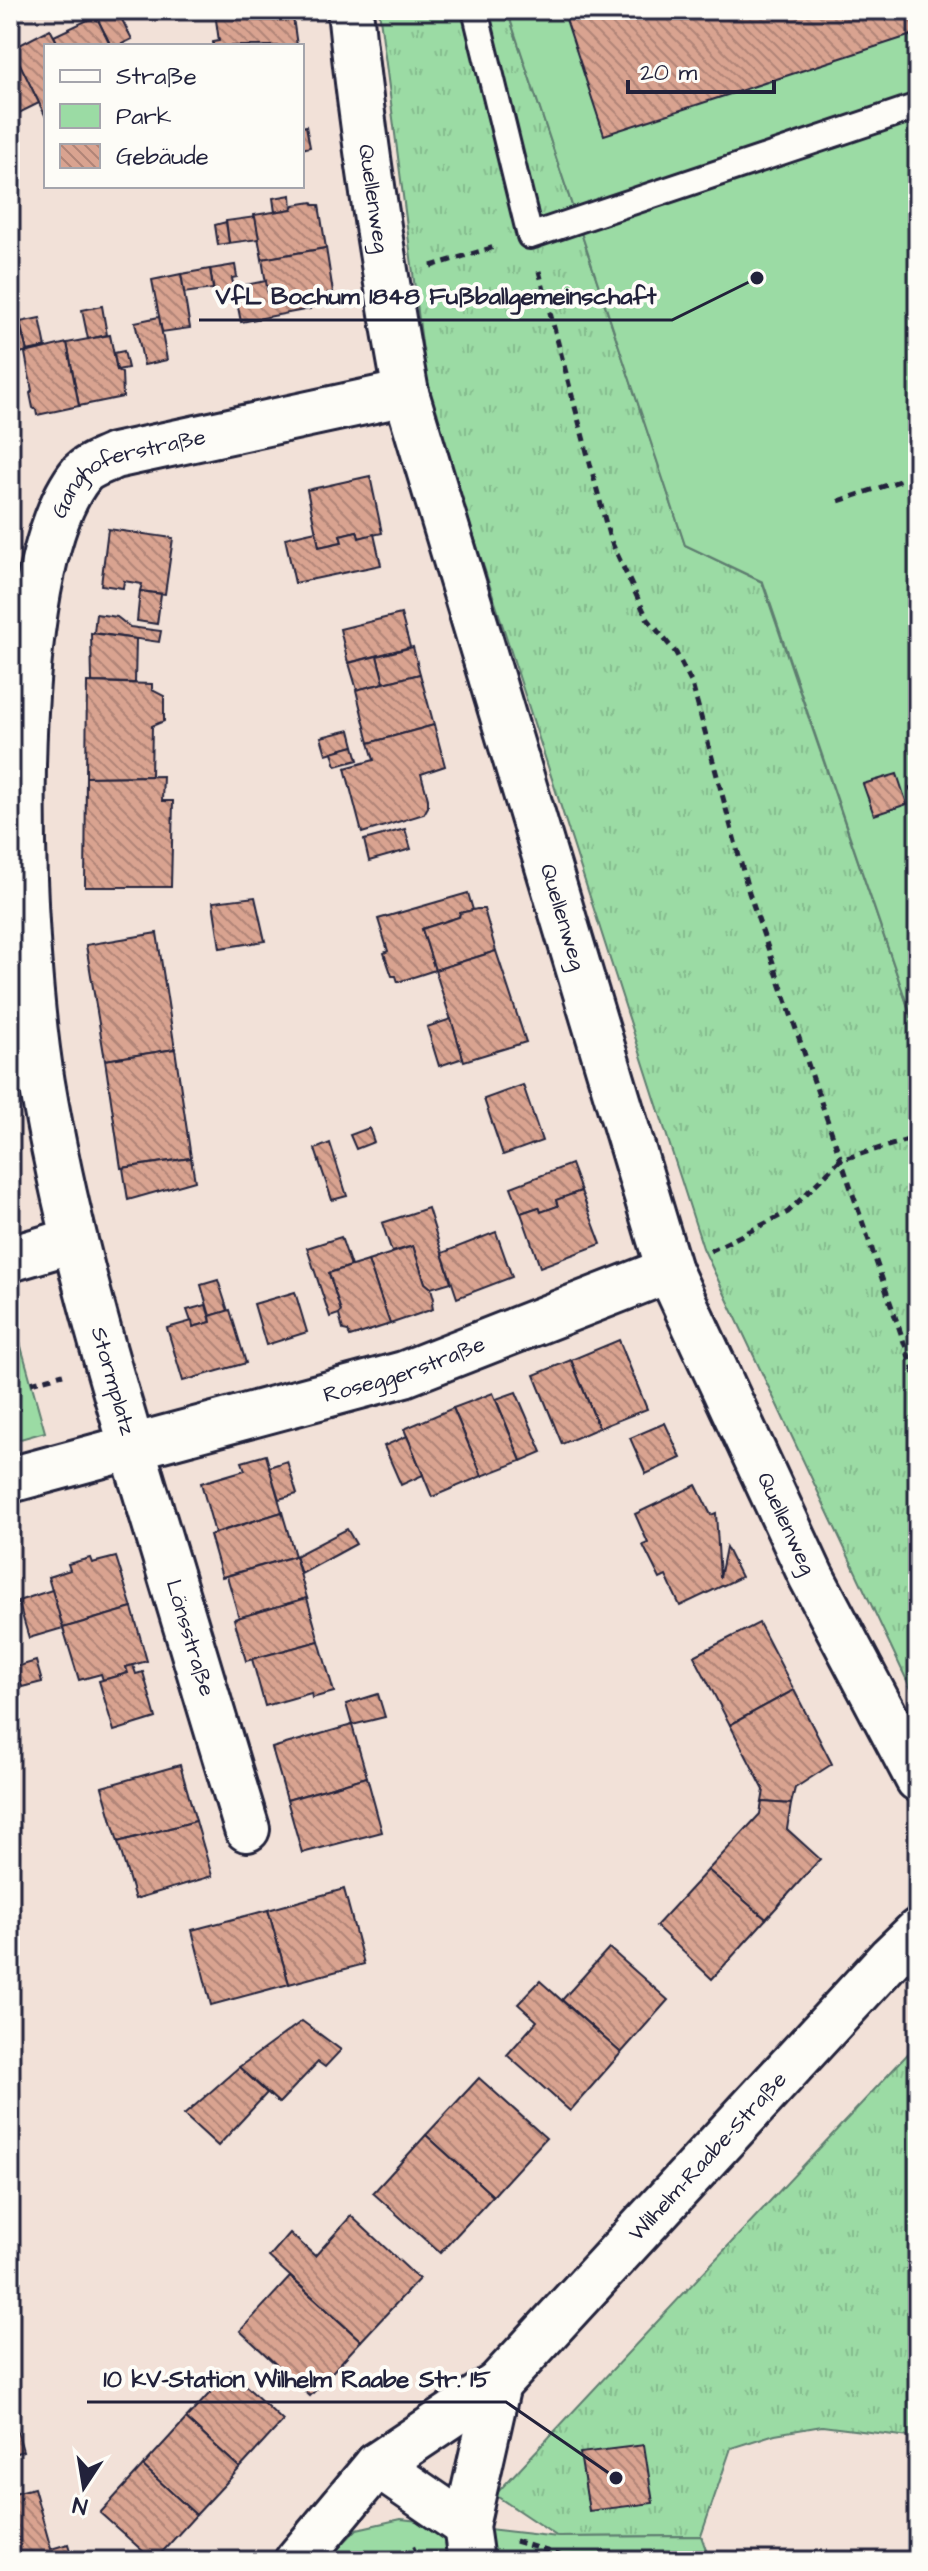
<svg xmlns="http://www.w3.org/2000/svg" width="928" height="2571" font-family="'Architects Daughter',sans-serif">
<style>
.grass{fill:url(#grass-tufts);stroke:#5e7e70;stroke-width:2}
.green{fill:#9bdba4;stroke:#5e7e70;stroke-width:2}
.building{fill:url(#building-back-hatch);stroke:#22223b;stroke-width:2}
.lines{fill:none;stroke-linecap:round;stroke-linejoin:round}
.lane-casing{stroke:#22223b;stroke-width:30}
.street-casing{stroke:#22223b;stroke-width:50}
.path{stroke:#22223b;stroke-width:5;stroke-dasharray:8 6;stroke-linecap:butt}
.lane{stroke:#fdfcf7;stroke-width:24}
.street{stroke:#fdfcf7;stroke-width:44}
.labels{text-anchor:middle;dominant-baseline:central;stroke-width:8;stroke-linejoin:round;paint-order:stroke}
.street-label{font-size:22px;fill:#22223b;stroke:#fdfcf7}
.leader{fill:none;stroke:#22223b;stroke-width:3}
.callout-dot{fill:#22223b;stroke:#fdfcf7;stroke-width:3}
.callout-label{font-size:24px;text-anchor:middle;font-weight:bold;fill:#22223b;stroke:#fdfcf7;stroke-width:8;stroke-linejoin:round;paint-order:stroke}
</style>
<defs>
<pattern id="grass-tufts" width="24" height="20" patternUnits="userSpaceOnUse" patternTransform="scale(2)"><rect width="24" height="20" fill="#9bdba4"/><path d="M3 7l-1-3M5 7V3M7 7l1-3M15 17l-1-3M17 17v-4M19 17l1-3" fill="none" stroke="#85bc8e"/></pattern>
<pattern id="building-back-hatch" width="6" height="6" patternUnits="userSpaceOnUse" patternTransform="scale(2)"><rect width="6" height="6" fill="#d9a390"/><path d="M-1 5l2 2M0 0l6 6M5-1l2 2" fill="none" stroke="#b08477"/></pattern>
</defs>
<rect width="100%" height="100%" fill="#f2e1d8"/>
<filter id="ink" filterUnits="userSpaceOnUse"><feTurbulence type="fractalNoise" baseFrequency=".0125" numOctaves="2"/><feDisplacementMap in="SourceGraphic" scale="16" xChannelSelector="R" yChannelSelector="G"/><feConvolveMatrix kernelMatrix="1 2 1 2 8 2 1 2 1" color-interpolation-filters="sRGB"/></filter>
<g filter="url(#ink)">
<g class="grass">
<path d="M379,10H507L685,545L762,582L918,1036V1704L703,1248L429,397Z"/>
<path d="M918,2043V2438L822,2426L775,2434L731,2448L701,2536L558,2537L495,2495Z"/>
</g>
<g class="green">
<path d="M507,10H918V1036L763,582L685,545Z"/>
<path d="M10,1307L45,1432L10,1442Z"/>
<path d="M401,2519L558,2537L701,2536L710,2561H326L357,2529Z"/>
</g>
<g class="building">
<path d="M93,10H117L132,39L118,46H111Z"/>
<path d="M245,10H292L297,46H213V42L219,41L215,13Z"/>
<path d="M563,10H918V33L604,135Z"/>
<path d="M96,16L111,46H59L54,36Z"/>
<path d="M50,29L59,46H46V117L12,49Z"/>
<path d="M20,64L39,103L19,113L10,94V69Z"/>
<path d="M306,126L310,147L302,149V127Z"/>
<path d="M291,195L292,209L275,212L273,198Z"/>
<path d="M312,202L314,205H319L326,248L262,259L254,215L292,209L294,205Z"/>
<path d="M255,217L259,239L229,243L226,221Z"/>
<path d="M226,222L229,243L218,245L215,225Z"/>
<path d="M326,248L333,292L308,299L305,297L269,302L262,259Z"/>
<path d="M235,265L237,277L232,278L236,300L216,304L210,269Z"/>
<path d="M210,269L213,289L184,293L181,274Z"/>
<path d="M181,274L190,328L162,332L152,280Z"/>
<path d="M266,281L269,302L305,297L308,299L310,309L241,322L234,287Z"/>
<path d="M102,306L107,335L88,339L82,310Z"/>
<path d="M17,315L27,351L10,356V316Z"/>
<path d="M159,317L167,360L144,365L135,322Z"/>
<path d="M40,318L46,347L27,351L20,322Z"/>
<path d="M110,335L117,370L122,373L123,397L79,406L67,343Z"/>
<path d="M67,343L79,406L37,415L36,410L33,408L30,393L32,391L25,353Z"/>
<path d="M124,351L128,368L117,370L114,353Z"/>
<path d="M370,476L382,533L359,538L357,531L340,535L342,542L319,547L307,490Z"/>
<path d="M108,529L173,538L165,594L140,591L142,584L124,581L123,588L101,585Z"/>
<path d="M316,531L319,547L342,542L340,535L357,531L359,538L374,534L381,565L295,583L285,538Z"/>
<path d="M140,591L161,594L157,624L137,621Z"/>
<path d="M96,614L117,617L130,627L161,631L159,642L94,633Z"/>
<path d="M401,614L410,647L348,663L340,629Z"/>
<path d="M91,633L136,639L135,683L92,682Z"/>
<path d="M413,647L420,674L384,683L377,656Z"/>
<path d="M377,656L384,683L357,690L349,663Z"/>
<path d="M420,674L434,725L369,743L356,690Z"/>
<path d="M87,682L152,684V690L164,696V721L152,726L151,776L86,777Z"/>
<path d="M434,725L445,766L421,774L428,799V807L424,814L362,833L345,768L374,760L369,743Z"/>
<path d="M350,730L354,746L326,754L321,737Z"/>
<path d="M354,746L358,760L336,766L332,752Z"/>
<path d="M897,774L907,804L874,815L863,784Z"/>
<path d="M163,776L162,801H173L171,887H85L86,777Z"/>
<path d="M405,829L411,849L369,861L364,840Z"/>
<path d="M468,893L473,910L460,913L459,917L422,929L435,970L398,982L396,976H392L384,953L388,951L378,919Z"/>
<path d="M255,897L265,941L220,948L213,902Z"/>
<path d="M477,909H484L496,951L435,970L422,929L459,917L460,913Z"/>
<path d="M157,933L175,1049L105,1060L86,945Z"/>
<path d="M496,951L526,1042L464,1061L435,970Z"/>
<path d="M451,1019L463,1058L439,1066L427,1027Z"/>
<path d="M175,1049L191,1158L121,1168L105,1060Z"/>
<path d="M523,1085L542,1141L503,1155L484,1099Z"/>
<path d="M369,1128L374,1142L356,1149L350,1135Z"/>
<path d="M330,1143L347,1196L332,1200L315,1149Z"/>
<path d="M191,1158L195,1181L128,1200L123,1168Z"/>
<path d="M571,1164L581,1191L556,1200L558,1206L541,1212L539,1207L521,1213L511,1187Z"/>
<path d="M581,1191L601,1244L540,1267L521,1213L539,1207L541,1212L558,1206L556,1200Z"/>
<path d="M428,1208L451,1282L431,1288L425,1283L413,1246L392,1252L382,1223Z"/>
<path d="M496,1232L512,1277L457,1298L442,1253Z"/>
<path d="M341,1237L351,1266L329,1273L341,1311L339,1314L330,1317L307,1248Z"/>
<path d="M413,1246L425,1283L431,1288L434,1299L432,1304L433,1309L390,1324L368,1261Z"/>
<path d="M368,1261L390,1324L350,1337L348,1331L343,1330L339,1315L341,1311L329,1273Z"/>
<path d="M218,1280L228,1311L210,1316L201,1285Z"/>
<path d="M295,1292L307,1332L266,1345L254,1304Z"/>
<path d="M206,1305L211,1322L193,1327L187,1310Z"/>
<path d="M230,1310L246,1363L183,1381L167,1328L192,1321L193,1327L211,1322L210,1316Z"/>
<path d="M619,1340L647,1409L599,1428L571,1360Z"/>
<path d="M571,1360L599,1428L562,1444L534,1375Z"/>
<path d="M516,1392L542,1452L521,1461L496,1399Z"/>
<path d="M493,1393L521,1461L482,1476L453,1408Z"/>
<path d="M453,1408L482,1476L432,1497L404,1429Z"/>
<path d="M665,1423L681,1458L646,1474L630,1438Z"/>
<path d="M407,1436L423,1475L401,1485L384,1446Z"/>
<path d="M266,1455L282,1512L215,1533L201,1483L245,1470L242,1462Z"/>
<path d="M287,1461L297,1494L279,1499L269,1467Z"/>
<path d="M696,1485L711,1515L716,1513L720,1578L726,1547L741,1577L680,1606L666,1576L660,1579L643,1545L648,1543L635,1514Z"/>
<path d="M282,1512L295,1556L222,1577L210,1535Z"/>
<path d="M347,1529L356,1544L301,1574L295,1556Z"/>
<path d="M295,1556L307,1598L239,1618L227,1576Z"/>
<path d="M116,1557L132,1608L63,1628L48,1577L70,1570L68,1564L90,1558L92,1563Z"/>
<path d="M52,1590L63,1628L29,1638L18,1601Z"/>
<path d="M307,1598L319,1641L246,1661L234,1619Z"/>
<path d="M132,1608L147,1661L126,1667L128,1673L103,1680L101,1674L79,1680L63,1628Z"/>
<path d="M759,1623L794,1690L730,1725L694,1656Z"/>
<path d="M319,1641L334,1692L312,1698L311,1693L265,1706L252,1659Z"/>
<path d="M36,1661L42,1682L22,1687L16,1667Z"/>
<path d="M133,1665L136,1674L143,1672L156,1718L114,1731L99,1681L128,1673L126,1667Z"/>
<path d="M794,1690L832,1764L795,1788L791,1804L762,1802L764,1790L730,1725Z"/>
<path d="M378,1694L385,1717L352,1725L346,1704Z"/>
<path d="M352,1725L367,1777L287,1800L272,1748Z"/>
<path d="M180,1765L196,1821L118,1842L102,1787Z"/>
<path d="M367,1777L382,1832L302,1853L287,1800Z"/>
<path d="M762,1802L791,1804L787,1829L820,1859L766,1919L708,1870L760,1814Z"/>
<path d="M196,1821L212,1876L135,1899L118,1842Z"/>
<path d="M708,1870L766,1919L712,1979L656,1926Z"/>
<path d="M344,1889L364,1964L289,1984L268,1910Z"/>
<path d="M268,1910L289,1984L211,2005L192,1930Z"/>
<path d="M609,1948L668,2000L621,2053L562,2000Z"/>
<path d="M540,1981L621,2053L570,2111L507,2055L537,2021L518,2004Z"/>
<path d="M302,2021L341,2050L325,2067L318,2062L279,2103L239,2067Z"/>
<path d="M239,2067L267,2093L218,2146L184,2115Z"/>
<path d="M479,2078L546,2138L493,2196L426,2135Z"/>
<path d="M426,2135L493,2196L440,2253L373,2193Z"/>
<path d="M351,2216L419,2279L361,2341L269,2257L290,2233L315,2256Z"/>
<path d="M290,2277L361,2341L310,2396L240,2331Z"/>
<path d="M230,2371L283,2421L240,2468L186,2419Z"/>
<path d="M10,2406L23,2451L10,2455Z"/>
<path d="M186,2419L240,2468L196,2515L143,2466Z"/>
<path d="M644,2445L653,2503L589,2511L580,2453Z"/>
<path d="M143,2466L196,2515L154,2561L100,2513Z"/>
<path d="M34,2488L51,2549L68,2544L73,2561H10V2494Z"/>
</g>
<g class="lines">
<g class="lane-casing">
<path id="lane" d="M475,10L530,236L918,106"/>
</g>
<g class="street-casing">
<g id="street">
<path id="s1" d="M350,10C363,139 383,266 406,393L669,1270L811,1576L918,1779"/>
<path d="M10,1259L74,1240"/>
<path id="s2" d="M10,1480L132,1447C96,1327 63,1207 42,1083C20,952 0,572 82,473C90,465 104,461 114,456L406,393"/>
<path id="s3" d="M247,1829L132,1447L404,1374L669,1270"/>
<path d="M377,2465L466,2526"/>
<path id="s4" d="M297,2561L377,2465L498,2384L891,1957L918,1931"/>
<path d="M471,2561L466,2526L498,2384"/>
</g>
</g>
<g class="path">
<path d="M431,266L498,246"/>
<path d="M539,271L610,539L647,618L676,653L692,684L749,893L918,1383"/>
<path d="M839,501L918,475"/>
<path d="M909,789L918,786"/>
<path d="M710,1251L788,1212L840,1160L918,1137"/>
<path d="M31,1383L63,1374"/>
<path d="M515,2541L559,2555L566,2561"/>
<path d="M388,2561L416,2548"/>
</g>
<use href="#lane" class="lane"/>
<use href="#street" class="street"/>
</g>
</g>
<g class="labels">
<g class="street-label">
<text stroke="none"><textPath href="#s1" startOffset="190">Quellenweg</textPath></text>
<text stroke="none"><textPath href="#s2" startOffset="1162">Ganghoferstraße</textPath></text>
<text stroke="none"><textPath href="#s1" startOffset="934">Quellenweg</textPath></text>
<text stroke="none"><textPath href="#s3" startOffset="682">Roseggerstraße</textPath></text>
<text transform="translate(113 1381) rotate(74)">Stormplatz</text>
<text stroke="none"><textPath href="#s1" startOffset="1582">Quellenweg</textPath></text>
<text transform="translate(190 1638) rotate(73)">Lönsstraße</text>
<text stroke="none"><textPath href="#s4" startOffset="580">Wilhelm-Raabe-Straße</textPath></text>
</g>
</g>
<path class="leader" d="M757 278L672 320H199M616 2478L506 2402H87"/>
<g class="callout-dot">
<circle cx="757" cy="278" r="8"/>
<circle cx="616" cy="2478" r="8"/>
</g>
<g class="callout-label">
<text x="436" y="304">VfL Bochum 1848 Fußballgemeinschaft</text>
<text x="297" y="2387">10 kV-Station Wilhelm Raabe Str. 15</text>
</g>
<rect width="928" height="2571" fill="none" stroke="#fdfcf7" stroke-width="40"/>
<rect x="20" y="20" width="888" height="2531" fill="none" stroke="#22223b" stroke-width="3" filter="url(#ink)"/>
<rect x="44" y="44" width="260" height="144" fill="#fdfcf7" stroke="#a5a5ac" stroke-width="2"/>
<rect x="60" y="70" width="40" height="12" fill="#fdfcf7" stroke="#a5a5ac" stroke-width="2"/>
<text x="116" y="84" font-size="24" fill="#22223b">Straße</text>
<rect x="60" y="104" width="40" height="24" fill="#9bdba4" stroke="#a5a5ac" stroke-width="2"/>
<text x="116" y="124" font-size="24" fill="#22223b">Park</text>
<rect x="60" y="144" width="40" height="24" fill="url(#building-back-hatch)" stroke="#a5a5ac" stroke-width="2"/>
<text x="116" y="164" font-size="24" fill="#22223b">Gebäude</text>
<g transform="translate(84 2487) rotate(192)" stroke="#fdfcf7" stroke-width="6" paint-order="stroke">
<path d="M0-6L14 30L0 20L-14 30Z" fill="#22223b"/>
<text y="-12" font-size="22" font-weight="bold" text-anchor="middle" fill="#22223b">N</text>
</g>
<path d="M628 80v12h146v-12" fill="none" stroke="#22223b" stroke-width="4"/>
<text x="640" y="80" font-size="24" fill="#22223b" stroke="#fdfcf7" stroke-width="6" paint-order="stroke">20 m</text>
</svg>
